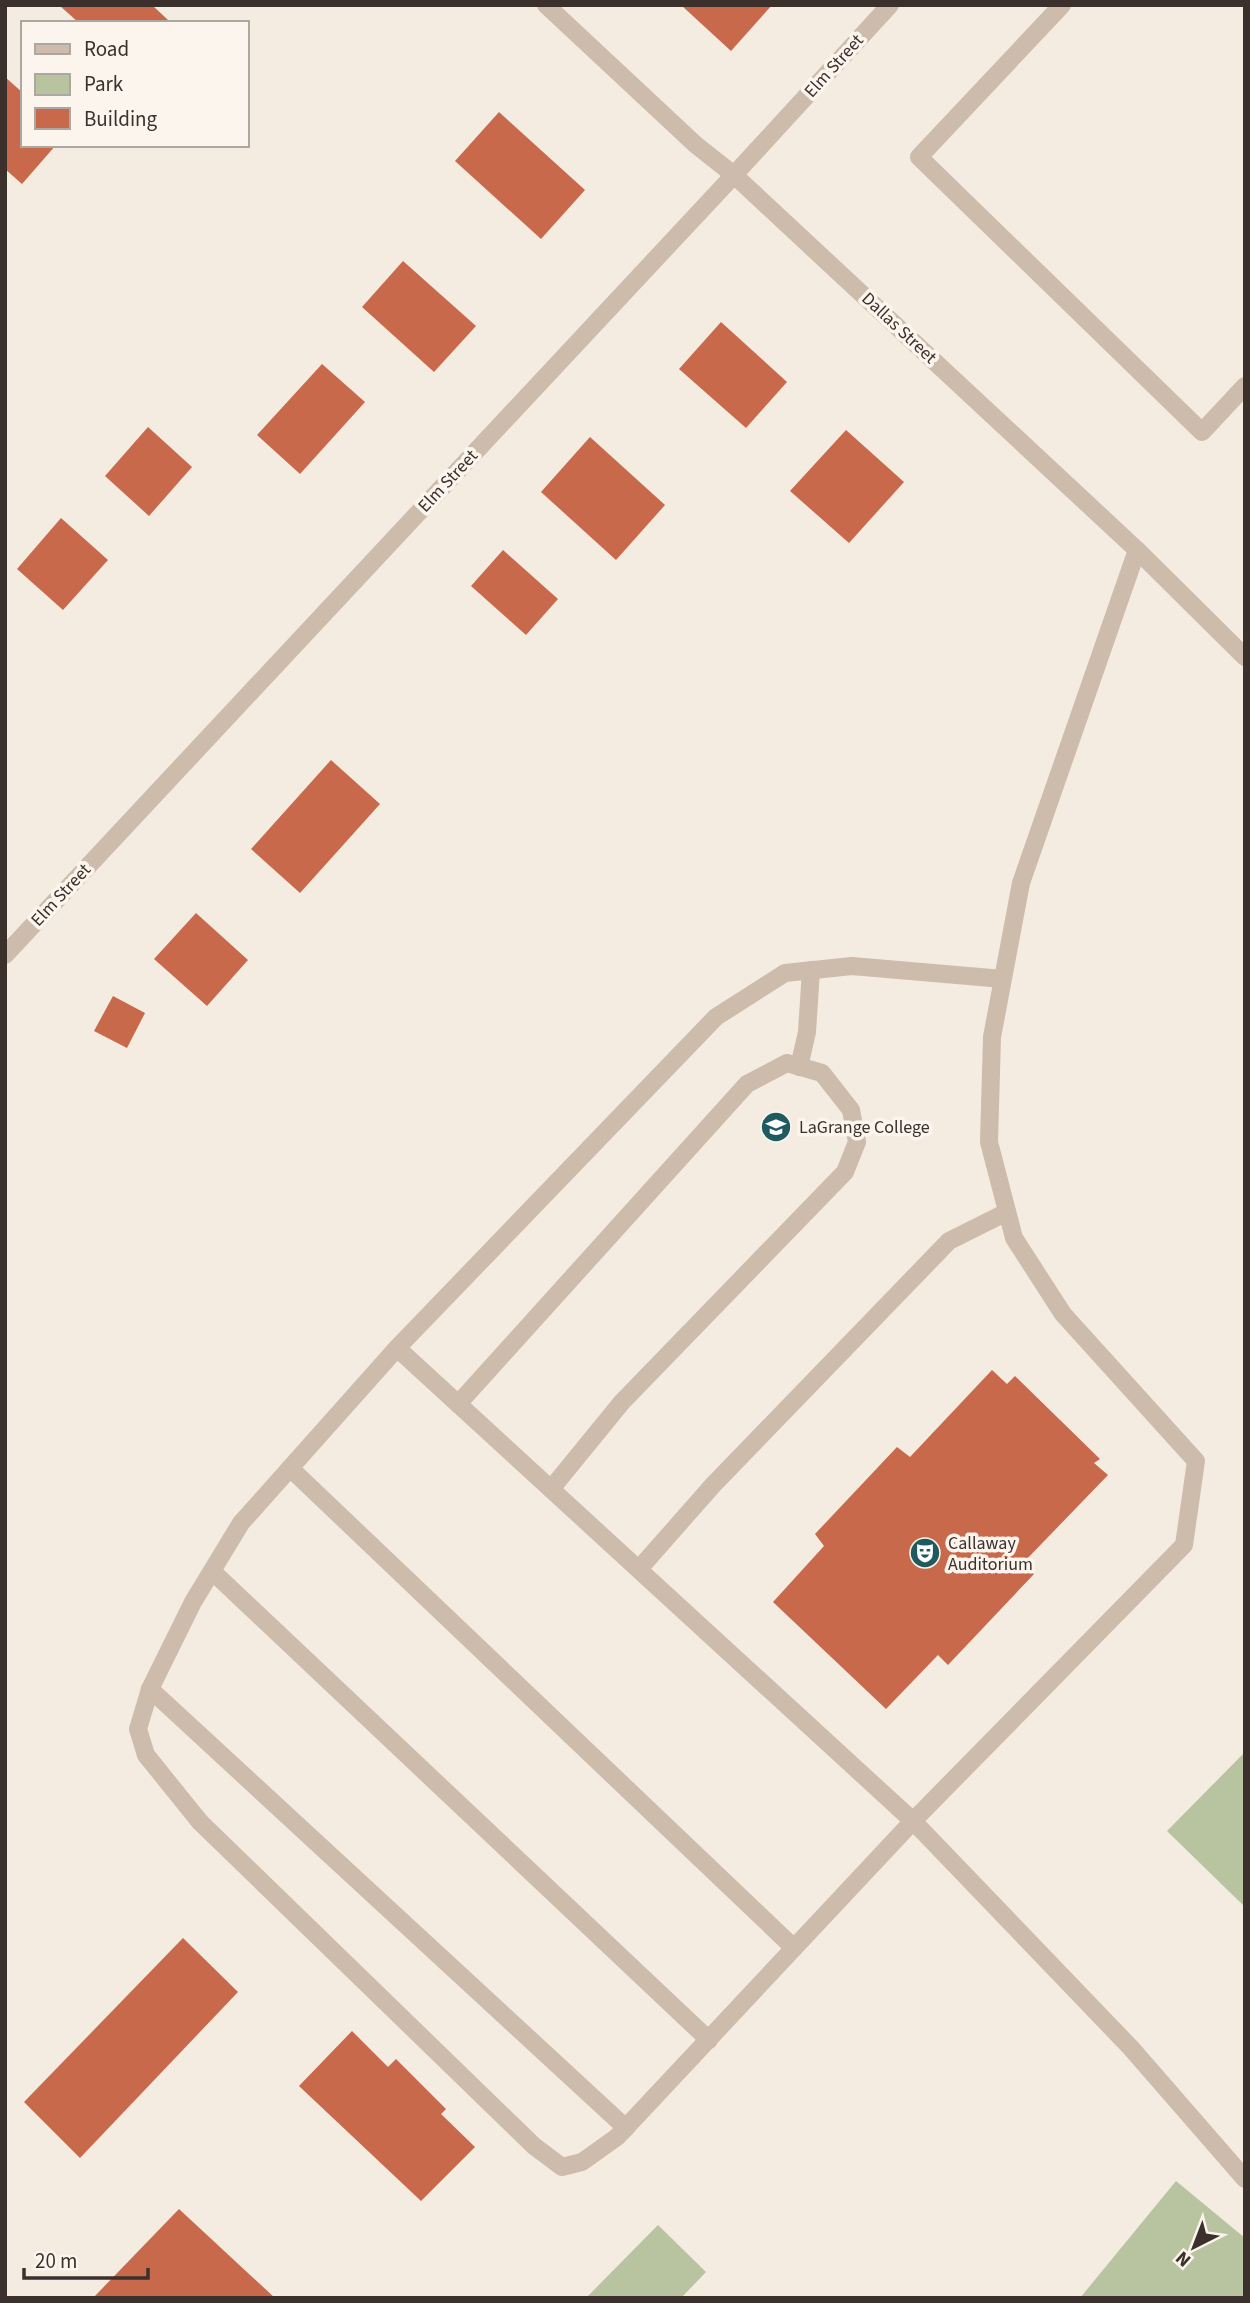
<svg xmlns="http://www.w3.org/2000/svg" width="1250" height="2303" font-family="'Source Sans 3',sans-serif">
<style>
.green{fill:#b8c4a0}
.building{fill:#c8694b}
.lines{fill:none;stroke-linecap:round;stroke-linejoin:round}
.service{stroke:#cdbbac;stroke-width:18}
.minor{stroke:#cdbbac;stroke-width:18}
.tertiary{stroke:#cdbbac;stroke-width:18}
.labels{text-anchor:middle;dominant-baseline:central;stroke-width:7;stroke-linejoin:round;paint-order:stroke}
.street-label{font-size:18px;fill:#3b302b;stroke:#fbf5ee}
.poi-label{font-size:18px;fill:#3b302b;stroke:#fbf5ee;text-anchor:start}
</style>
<rect width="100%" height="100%" fill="#f4ebe1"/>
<g class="green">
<path d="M1245,1752V1907L1167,1831Z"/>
<path d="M1176,2181L1245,2238V2298H1080Z"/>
<path d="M658,2225L706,2272L681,2298H586Z"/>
</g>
<g class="building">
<path d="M59,5H152L168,20L165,23H79Z"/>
<path d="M681,5H772L731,51Z"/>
<path d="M5,77L23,93V145H56L22,184L5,169Z"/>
<path d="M499,112L585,190L541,239L455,161Z"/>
<path d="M403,261L476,326L434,372L362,307Z"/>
<path d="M721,322L787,382L746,428L679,369Z"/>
<path d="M322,364L365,402L300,474L257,435Z"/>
<path d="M148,427L192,467L149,516L105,476Z"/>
<path d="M846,430L904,482L849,543L790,491Z"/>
<path d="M590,437L665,505L616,560L541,492Z"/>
<path d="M61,518L108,560L63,610L17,569Z"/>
<path d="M503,550L558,599L526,635L471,586Z"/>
<path d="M331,760L380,804L300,893L251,849Z"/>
<path d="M196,913L248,960L207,1006L154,959Z"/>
<path d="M113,996L145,1013L127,1048L94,1031Z"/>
<path d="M992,1370L1007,1384L1015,1376L1100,1459L1094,1463L1108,1475L1023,1563L1034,1574L948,1665L938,1655L886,1709L773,1602L824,1546L815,1534L897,1447L910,1457Z"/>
<path d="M183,1938L238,1992L80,2158L24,2102Z"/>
<path d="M352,2031L388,2067L396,2059L446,2109L441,2114L475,2147L421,2201L299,2086Z"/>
<path d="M179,2209L275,2298H93Z"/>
</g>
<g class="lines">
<g class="service">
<path d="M1062,5L919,157L1202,432L1245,386"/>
<path d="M799,1067L807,1032L811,970"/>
<path d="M458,1404L747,1084L787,1063L822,1073L851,1110L857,1142L845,1172L622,1402L551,1489"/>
<path d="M290,1468L794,1948"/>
<path d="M639,1569L713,1485L949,1241L1007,1212"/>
<path d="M212,1571L709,2040"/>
<path d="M150,1689L626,2128"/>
</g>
<g class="minor">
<path d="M5,955L734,175L890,5"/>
<path d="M1003,979L852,966L785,973L716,1017L397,1348L241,1523L193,1602L150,1689L138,1729L146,1755L200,1822L534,2146L562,2167L582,2162L617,2137L913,1821L1184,1545L1196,1461L1063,1314L1014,1238L989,1142L992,1037L1021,883L1137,550"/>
<path d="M397,1348L913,1821L1131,2048L1245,2179"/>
</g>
<path class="tertiary" d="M546,5L696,145L734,175L1137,550L1245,657"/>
</g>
<defs>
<g id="university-disc" transform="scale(1.575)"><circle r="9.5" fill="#1f5a5e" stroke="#fbf5ee"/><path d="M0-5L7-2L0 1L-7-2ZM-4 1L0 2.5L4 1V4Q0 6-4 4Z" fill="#fff"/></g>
<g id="theatre-disc" transform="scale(1.575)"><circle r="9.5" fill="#1f5a5e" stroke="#fbf5ee"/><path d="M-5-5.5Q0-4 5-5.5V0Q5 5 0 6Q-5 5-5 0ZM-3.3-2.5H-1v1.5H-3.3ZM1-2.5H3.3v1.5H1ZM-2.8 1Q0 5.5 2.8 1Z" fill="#fff"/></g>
</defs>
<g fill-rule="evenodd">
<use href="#university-disc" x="776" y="1127"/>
<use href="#theatre-disc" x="925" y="1553"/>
</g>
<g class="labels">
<g class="street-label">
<text transform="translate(834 66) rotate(-48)">Elm Street</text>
<text transform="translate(899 328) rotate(43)">Dallas Street</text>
<text transform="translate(448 481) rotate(-47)">Elm Street</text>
<text transform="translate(61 895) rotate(-47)">Elm Street</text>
</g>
<g class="poi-label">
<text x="799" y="1127">LaGrange College</text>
<text x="948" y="1543">Callaway<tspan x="948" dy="21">Auditorium</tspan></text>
</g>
</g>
<rect width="1250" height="2303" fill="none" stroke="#3b302b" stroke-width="14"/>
<rect x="21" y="21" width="228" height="126" fill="#fbf5ee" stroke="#aea6a0" stroke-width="2"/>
<rect x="35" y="44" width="35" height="10" fill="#cdbbac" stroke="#aea6a0" stroke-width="2"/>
<text x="84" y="56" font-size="21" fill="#3b302b">Road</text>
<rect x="35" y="74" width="35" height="21" fill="#b8c4a0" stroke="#aea6a0" stroke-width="2"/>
<text x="84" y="91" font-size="21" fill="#3b302b">Park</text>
<rect x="35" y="108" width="35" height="21" fill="#c8694b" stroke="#aea6a0" stroke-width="2"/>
<text x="84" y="126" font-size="21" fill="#3b302b">Building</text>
<g transform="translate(1194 2247) rotate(222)" stroke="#fbf5ee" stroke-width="5" paint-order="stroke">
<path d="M0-5L12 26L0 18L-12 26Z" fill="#3b302b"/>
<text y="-10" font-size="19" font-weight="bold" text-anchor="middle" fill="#3b302b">N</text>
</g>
<path d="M24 2268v10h124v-10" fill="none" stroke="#3b302b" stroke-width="3.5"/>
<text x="35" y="2268" font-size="21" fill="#3b302b" stroke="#fbf5ee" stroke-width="5" paint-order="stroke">20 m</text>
</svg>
